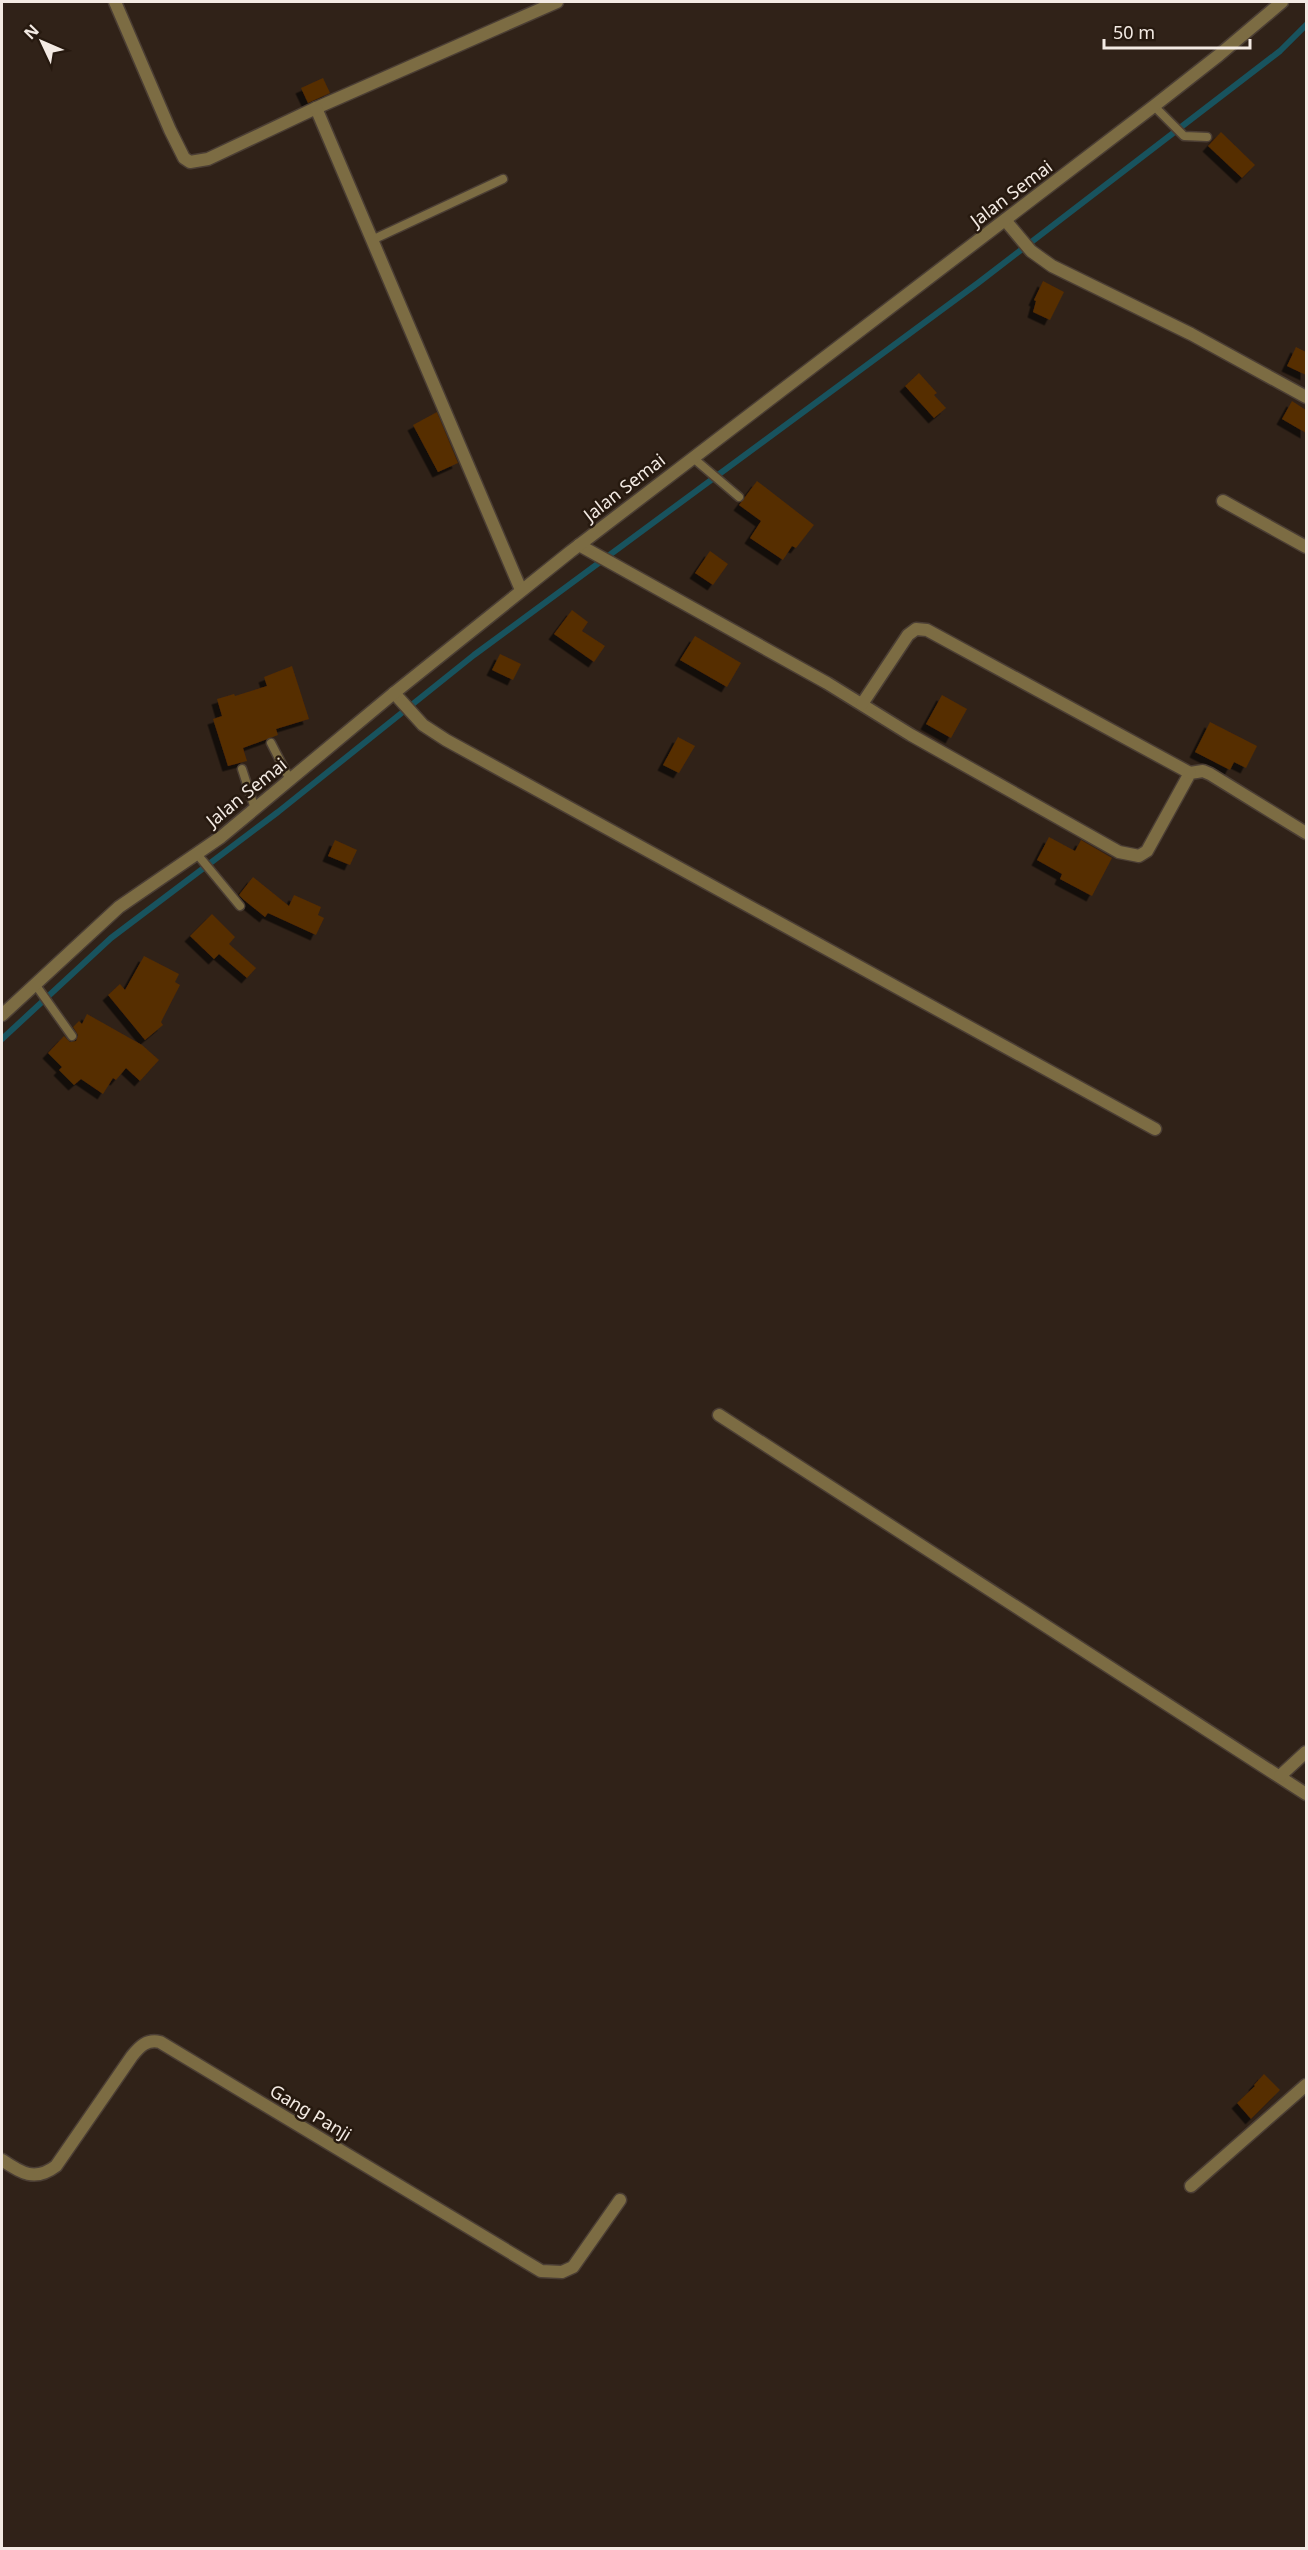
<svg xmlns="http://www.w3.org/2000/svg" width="1308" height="2550" font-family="'Noto Sans',sans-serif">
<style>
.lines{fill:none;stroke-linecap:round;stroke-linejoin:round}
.stream{stroke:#18535e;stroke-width:6}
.building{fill:#562d06;filter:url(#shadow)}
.service-casing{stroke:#4b3e34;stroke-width:11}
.minor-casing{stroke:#4b3e34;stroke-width:15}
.service{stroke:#7c6c43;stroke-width:8}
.minor{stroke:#7c6c43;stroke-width:12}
.labels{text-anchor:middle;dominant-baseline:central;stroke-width:5;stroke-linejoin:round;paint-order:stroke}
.street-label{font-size:18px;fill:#f3eae3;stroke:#26190f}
</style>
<defs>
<filter id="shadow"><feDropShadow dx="-5.5" dy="5.5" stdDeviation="0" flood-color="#0009"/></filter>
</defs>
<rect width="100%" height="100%" fill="#302218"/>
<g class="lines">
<path class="stream" d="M2,1039L111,938L278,812L474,655L978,283L1280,51L1306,25"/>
</g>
<g class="building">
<path d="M323,78L330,93L308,103L301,88Z"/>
<path d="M1221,132L1255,165L1242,178L1208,146Z"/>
<path d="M1043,281L1064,292L1050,320L1033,312L1036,301L1034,300Z"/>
<path d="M1296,347L1306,352V375L1287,366Z"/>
<path d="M919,373L937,393L934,395L946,408L934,418L905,386Z"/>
<path d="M1292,401L1306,410V433L1282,419Z"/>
<path d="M437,412L458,463L438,472L413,425Z"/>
<path d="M757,481L814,525L796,548L792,546L783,560L750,538L761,521L739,505Z"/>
<path d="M710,551L728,564L713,585L695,573Z"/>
<path d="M572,610L588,622L582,631L605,646L594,662L554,634Z"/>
<path d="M695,636L741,663L727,687L680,660Z"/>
<path d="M500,654L521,664L513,680L492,670Z"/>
<path d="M292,666L309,719L276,729L278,735L243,748L247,761L228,766L213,719L222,716L217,699L234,694L235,696L267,686L264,677Z"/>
<path d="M942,695L967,709L951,738L926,724Z"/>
<path d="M1210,722L1257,746L1246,768L1234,762L1230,770L1195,752Z"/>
<path d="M678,737L695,746L679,773L663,765Z"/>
<path d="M1049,837L1075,851L1081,840L1112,858L1092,896L1060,879L1062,874L1037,860Z"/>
<path d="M335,840L357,850L350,865L328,856Z"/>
<path d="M253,877L289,906L294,895L321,907L318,915L324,918L316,935L268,913L265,917L244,900L239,895Z"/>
<path d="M212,914L235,937L229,944L256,968L247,978L219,954L214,959L190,936Z"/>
<path d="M144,956L179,974L175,982L180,985L161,1022L163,1025L145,1040L108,995L120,984L125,990Z"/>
<path d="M87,1014L142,1045L159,1060L140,1081L126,1068L116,1080L113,1078L103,1094L81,1079L74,1085L59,1070L62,1067L48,1053L64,1036L70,1042L76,1041L78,1035L73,1027L79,1021L82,1024Z"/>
<path d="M1264,2074L1280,2090L1251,2119L1237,2103L1255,2086L1254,2085Z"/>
</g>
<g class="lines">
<g class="service-casing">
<g id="service">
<path d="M1154,106L1184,136L1207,137"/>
<path d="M372,240L503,179"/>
<path d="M692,457L739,497"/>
<path d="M271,743L290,780"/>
<path d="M242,769L255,809"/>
<path d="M197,854L240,906"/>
<path d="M35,984L72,1036"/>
</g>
</g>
<g class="minor-casing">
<g id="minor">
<path d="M115,2L170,130L184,158L190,162L208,159L316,108L557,2"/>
<path d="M316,108L521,590"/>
<path d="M1005,220L1031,251L1052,266L1191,334L1306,397"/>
<path d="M1223,501L1306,547"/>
<path d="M579,545L827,683L911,735L1119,852L1139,856L1147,851L1190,773L1203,771L1210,774L1306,833"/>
<path d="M394,693L423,725L446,740L1155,1129"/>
<path d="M862,704L908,635L916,629L927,630L1190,773"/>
<path d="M2,1015L119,907L221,837L394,693L570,552L1154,106L1219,55L1282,2"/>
<path d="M719,1415L1306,1794"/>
<path d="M1280,1776L1306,1752"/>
<path d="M2,2160C21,2173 35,2182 56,2166L132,2056C140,2046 147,2039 160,2042L541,2271L562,2272L573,2267L620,2200"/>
<path d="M1191,2186L1306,2085"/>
</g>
</g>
<use href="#service" class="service"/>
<use href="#minor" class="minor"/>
</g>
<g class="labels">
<g class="street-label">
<text transform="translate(1011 193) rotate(-37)">Jalan Semai</text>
<text transform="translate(624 487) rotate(-38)">Jalan Semai</text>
<text transform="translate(246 792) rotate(-39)">Jalan Semai</text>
<text transform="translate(311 2112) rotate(31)">Gang Panji</text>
</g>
</g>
<rect width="1308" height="2550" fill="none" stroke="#f3eae3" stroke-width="6"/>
<g transform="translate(42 42) rotate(314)" stroke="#26190f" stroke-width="4.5" paint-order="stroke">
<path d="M0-4.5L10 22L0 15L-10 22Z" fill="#f3eae3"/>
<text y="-9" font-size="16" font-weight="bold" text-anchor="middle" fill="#f3eae3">N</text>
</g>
<path d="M1104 39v9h146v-9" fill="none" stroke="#f3eae3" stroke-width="3"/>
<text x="1113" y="39" font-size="18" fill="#f3eae3" stroke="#26190f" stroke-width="4.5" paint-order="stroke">50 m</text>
</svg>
